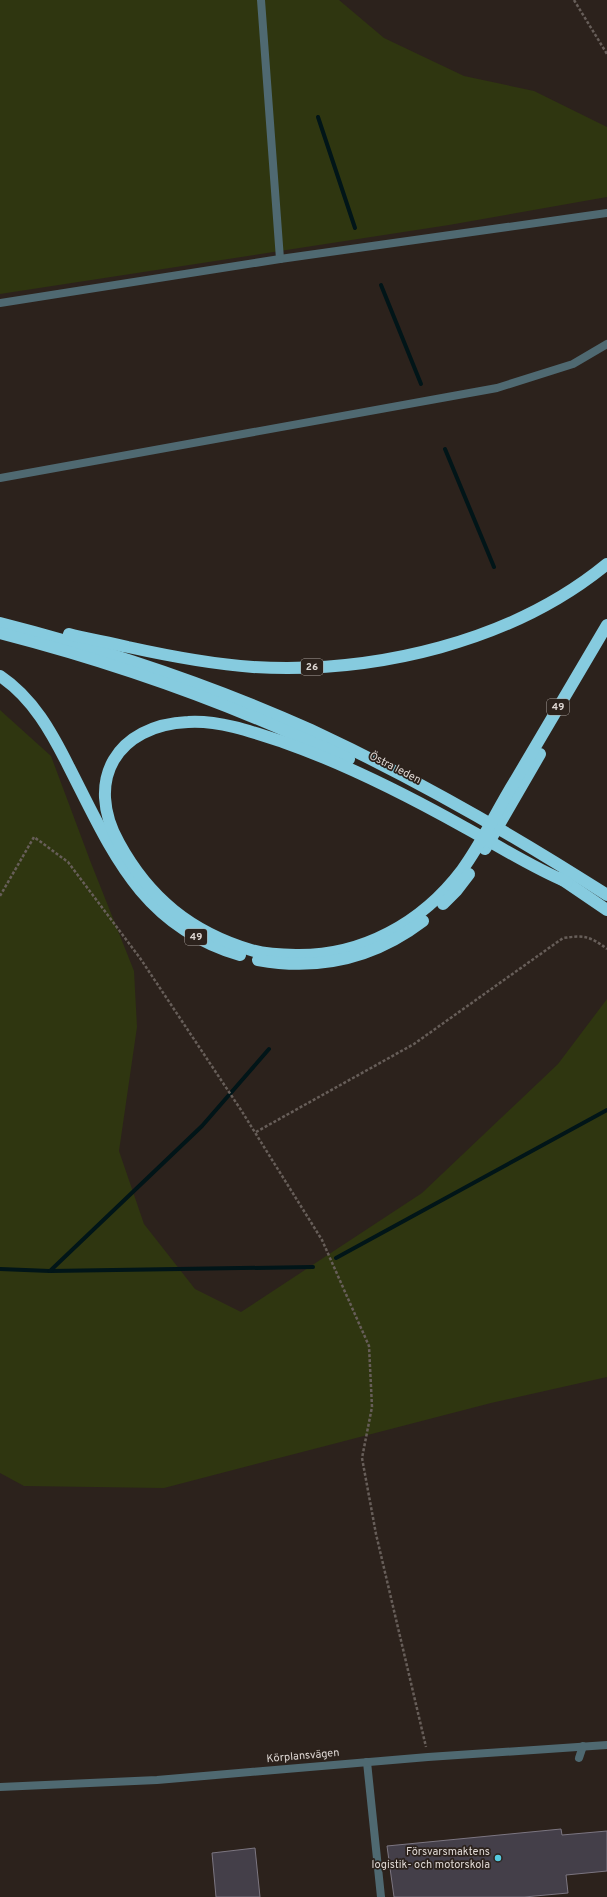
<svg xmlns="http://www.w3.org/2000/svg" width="607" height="1897" font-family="Overpass,sans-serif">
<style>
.green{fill:#2f3610}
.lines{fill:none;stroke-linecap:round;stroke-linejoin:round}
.stream{stroke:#011518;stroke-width:4}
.building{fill:#443f49;stroke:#7c7681}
.path{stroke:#675e59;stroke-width:2.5;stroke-dasharray:3 2;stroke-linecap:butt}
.lane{stroke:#4f6971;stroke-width:8}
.street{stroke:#4f6971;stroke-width:8}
.highway{stroke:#86cbdf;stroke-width:12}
.poi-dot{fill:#55cae0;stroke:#2c221c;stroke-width:1.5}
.labels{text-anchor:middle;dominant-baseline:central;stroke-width:3.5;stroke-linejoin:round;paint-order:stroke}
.shield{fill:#2c221c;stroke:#a9a19d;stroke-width:1}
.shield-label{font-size:10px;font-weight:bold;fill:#dfd8d4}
.street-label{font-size:11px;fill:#dfd8d4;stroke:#2c221c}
.poi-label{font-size:11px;fill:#dfd8d4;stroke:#2c221c;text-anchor:end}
</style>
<rect width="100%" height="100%" fill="#2c221c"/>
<g class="green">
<path d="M0,0H339L384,38L464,76L534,91L607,127V197L449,225L0,294Z"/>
<path d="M0,710L51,756L91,863L134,971L137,1027L119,1151L144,1224L195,1289L241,1312L422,1193L558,1064L607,999V1377L491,1403L164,1488L24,1486L0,1473Z"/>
</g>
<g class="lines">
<g class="stream">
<path d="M318,117L355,228"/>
<path d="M381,285L421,384"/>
<path d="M445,449L494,567"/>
<path d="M336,1258L607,1110"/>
<path d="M0,1269L50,1271L313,1267"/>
<path d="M50,1271L202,1126L269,1049"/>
</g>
</g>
<g class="building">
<path d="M561,1829L562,1835L607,1831V1871L566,1875L568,1893L524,1897H394L387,1846Z"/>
<path d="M255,1848L260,1897H216L212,1853Z"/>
</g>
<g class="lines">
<g class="path">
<path d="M574,0L607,54"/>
<path d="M0,896L34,837L68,862L140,958L241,1110L322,1240L369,1346L372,1407L362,1458L376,1534L426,1747"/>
<path d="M256,1132L414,1044L563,938C584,935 590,936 607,949"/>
</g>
<g class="lane">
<path d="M579,1758L583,1746"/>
<path d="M367,1762L381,1897"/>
</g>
<g class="street">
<path d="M261,0L280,259"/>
<path d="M0,303L280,259L607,213"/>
<path d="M0,478L497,388L573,364L607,344"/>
<path d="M0,1787L157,1780L428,1757L607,1745"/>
</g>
<g class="highway">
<path d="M0,623C106,650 211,685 311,730C414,778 512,834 607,895"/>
<path d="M0,633C101,659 198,692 293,734C312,743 331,750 349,759"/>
<path d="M69,634C88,639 108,642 128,647C169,656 210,664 253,667C375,674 512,642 607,564"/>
<path d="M0,676C33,698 52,733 69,767C112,851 141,926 240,955"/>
<path d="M485,849L540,754"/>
<path d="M560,878L607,910"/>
<path d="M567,882C531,867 499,846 464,827C405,794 346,764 283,742C253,732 219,720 188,722C117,725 84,780 119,843C149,898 191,932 251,950C265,954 281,955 296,955C362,956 422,923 462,870C482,843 497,810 515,781C546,729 576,677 607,625"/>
<path d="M443,904L456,891L469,874"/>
<path d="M258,960C319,971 373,959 423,921"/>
</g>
</g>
<circle class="poi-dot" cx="498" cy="1858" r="4"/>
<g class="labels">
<g class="shield">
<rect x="301" y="659" width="22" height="16" rx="3"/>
<rect x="547" y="699" width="22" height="16" rx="3"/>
<rect x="185" y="929" width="22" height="16" rx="3"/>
</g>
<g class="shield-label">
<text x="312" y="667">26</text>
<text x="558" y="707">49</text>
<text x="196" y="937">49</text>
</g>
<g class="street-label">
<text transform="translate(395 768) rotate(27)">Östra leden</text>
<text transform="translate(303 1756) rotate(-5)">Körplansvägen</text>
</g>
<g class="poi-label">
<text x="490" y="1852">Försvarsmaktens<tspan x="490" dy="13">logistik- och motorskola</tspan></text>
</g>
</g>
</svg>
